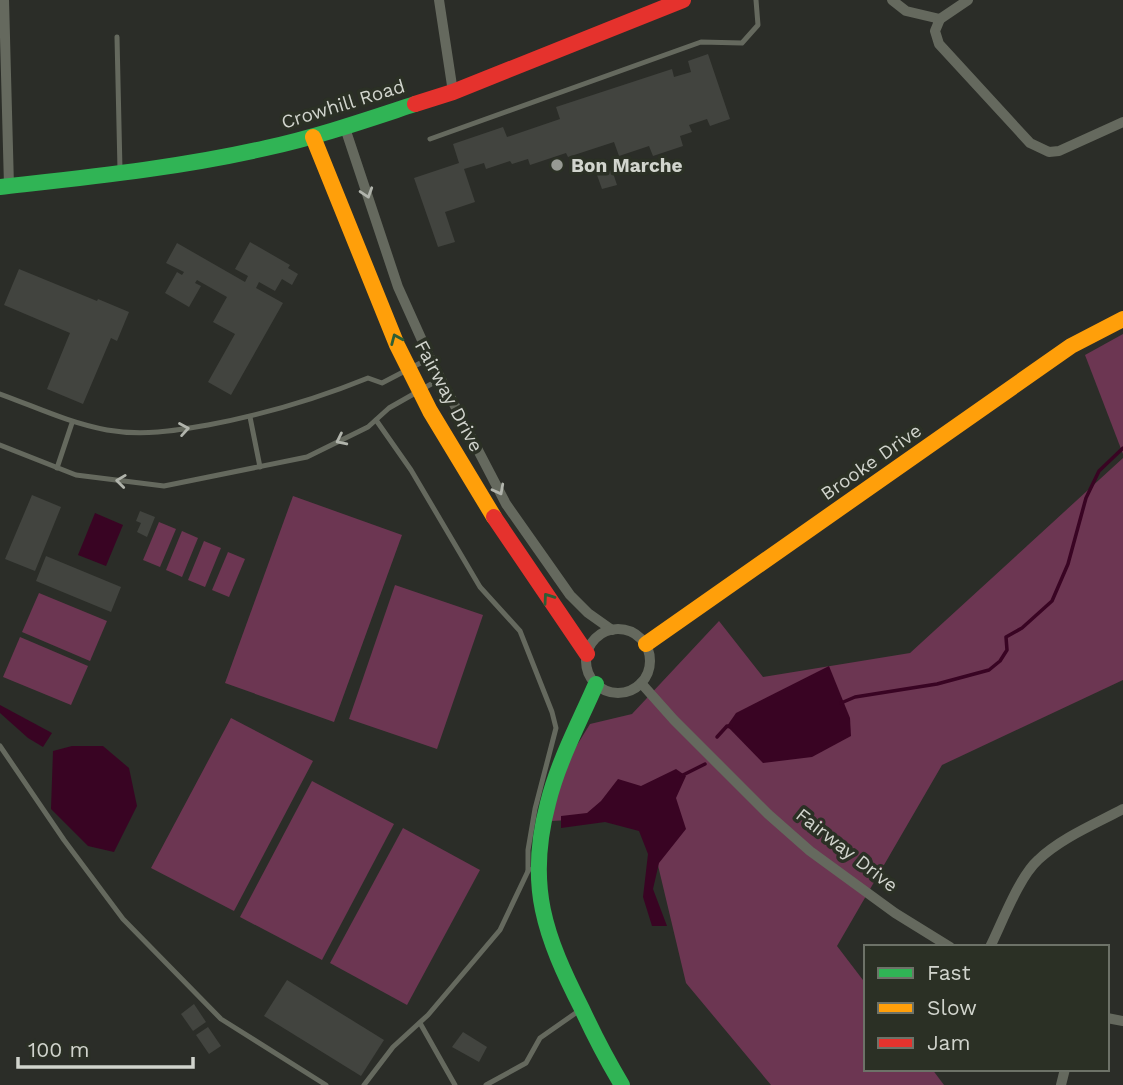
<svg xmlns="http://www.w3.org/2000/svg" width="1123" height="1085" font-family="'Work Sans',sans-serif">
<style>
.green{fill:#6c3652}
.water{fill:#390423}
.lines{fill:none;stroke-linecap:round;stroke-linejoin:round}
.stream{stroke:#390423;stroke-width:3.5}
.building{fill:#42443f}
.lane{stroke:#65695e;stroke-width:5}
.street{stroke:#65695e;stroke-width:10}
.fast{stroke:#30b455;stroke-width:16}
.slow{stroke:#ff9f0a;stroke-width:16}
.jam{stroke:#e5322d;stroke-width:16}
.oneway{stroke:#b1b4ac}
.oneway2{stroke:#2d5e36}
.poi-dot{fill:#979a93;stroke:#2b3025;stroke-width:2.5}
.labels{text-anchor:middle;dominant-baseline:central;stroke-width:7;stroke-linejoin:round;paint-order:stroke}
.street-label{font-size:19px;fill:#d1d4cd;stroke:#2b3025}
.poi-label{font-size:19px;font-weight:bold;fill:#d1d4cd;stroke:#2b3025;text-anchor:start}
</style>
<rect width="100%" height="100%" fill="#2b2d28"/>
<g class="green">
<path d="M1123,334V454L1085,355Z"/>
<path d="M1123,458V680L942,765L837,946L866,984V1069H932L944,1085H771L686,983L651,836L626,817L551,821L566,763L590,724L632,714L719,621L763,677L910,653Z"/>
<path d="M293,496L402,535L334,722L225,683Z"/>
<path d="M159,522L176,529L160,567L143,560Z"/>
<path d="M182,531L198,538L182,577L166,570Z"/>
<path d="M204,541L221,548L205,587L188,580Z"/>
<path d="M228,552L245,559L229,597L212,590Z"/>
<path d="M395,585L483,615L437,749L349,719Z"/>
<path d="M39,593L107,621L90,661L22,632Z"/>
<path d="M20,637L88,666L71,705L3,677Z"/>
<path d="M231,718L313,761L234,911L151,868Z"/>
<path d="M312,781L394,824L322,960L240,917Z"/>
<path d="M403,828L480,870L407,1005L330,963Z"/>
</g>
<g class="water">
<path d="M95,513L123,525L106,566L78,555Z"/>
<path d="M829,666L850,718L851,736L812,757L763,763L727,726L736,713Z"/>
<path d="M0,705L52,733L43,747L28,738L0,713Z"/>
<path d="M72,746H103L129,768L137,806L114,852L88,846L51,809L53,751Z"/>
<path d="M676,769L686,776L676,798L686,829L659,863L653,889L667,926H652L643,897L648,854L639,831L605,822L561,828V816L587,813L601,801L618,779L641,786Z"/>
</g>
<g class="lines">
<g class="stream">
<path d="M841,703L855,697L937,684L989,670L1000,661L1007,650L1006,637L1022,628L1052,601L1068,564L1086,498L1099,471L1123,448"/>
<path d="M717,737L727,726L731,727"/>
<path d="M681,776L705,764"/>
</g>
</g>
<g class="building">
<path d="M708,54L730,119L710,126L707,119L689,125L692,132L680,136L683,146L653,156L649,146L619,156L614,142L568,157L566,153L530,165L528,159L512,164L510,161L486,169L484,163L464,169L475,202L445,212L455,242L438,247L414,178L459,163L453,144L503,127L507,137L560,119L556,107L672,69L674,77L691,72L688,61Z"/>
<path d="M612,170L617,185L602,189L597,175Z"/>
<path d="M250,242L290,265L288,268L298,274L292,285L282,279L275,291L259,282L256,288L283,303L231,395L208,382L235,334L213,322L227,297L197,280L195,283L201,286L189,307L165,293L177,272L182,275L184,272L166,263L177,243L245,282L248,276L235,269Z"/>
<path d="M19,269L97,301L98,299L129,312L117,341L111,338L83,404L47,389L70,333L4,305Z"/>
<path d="M32,495L61,507L35,571L5,559Z"/>
<path d="M140,511L155,517L147,537L137,532L141,523L136,521Z"/>
<path d="M46,556L121,587L111,612L36,581Z"/>
<path d="M287,980L384,1040L361,1076L264,1016Z"/>
<path d="M194,1004L206,1022L193,1031L181,1014Z"/>
<path d="M208,1027L221,1046L209,1054L196,1035Z"/>
<path d="M463,1032L487,1047L479,1062L452,1047Z"/>
</g>
<g class="lines">
<g class="lane">
<path d="M117,37L120,170"/>
<path d="M430,139L701,42L742,43L758,25L756,0"/>
<path d="M0,394C36,407 69,423 107,430C142,436 174,431 208,425C266,414 314,400 368,378L382,383L430,358"/>
<path d="M250,417L260,467"/>
<path d="M376,420L411,470L480,587L520,631L552,712L556,728L535,809L528,850V871"/>
<path d="M0,445L76,475L164,486L307,457L368,427L389,408L440,379"/>
<path d="M57,468L72,423"/>
<path d="M0,746L64,840L123,919L221,1019L326,1085"/>
<path d="M420,1023L455,1085"/>
<path d="M364,1085L393,1047L428,1015L500,930L529,869"/>
<path d="M486,1085L526,1063L540,1038L580,1010"/>
</g>
<g class="street">
<path d="M4,0L9,186"/>
<path d="M439,0L453,92"/>
<path d="M892,0L906,11L940,19L935,31L939,44L1030,143L1049,152L1059,151L1123,122"/>
<path d="M940,19L968,0"/>
<path d="M345,128L398,287L430,358L506,504L570,595L588,613L612,630"/>
<circle cx="618" cy="661" r="32"/>
<path d="M641,683L674,720L768,814L810,851L895,913L950,947"/>
<path d="M990,947C1002,923 1019,877 1038,860C1061,838 1095,824 1123,809"/>
<path d="M1107,1018L1123,1021"/>
<path d="M1061,1085L1065,1069"/>
</g>
<g class="fast">
<path d="M0,187C89,177 179,168 266,148C317,137 366,120 415,104"/>
<path d="M596,684C579,723 558,762 548,803C526,886 545,936 582,1009C594,1035 607,1060 622,1085"/>
</g>
<g class="slow">
<path d="M313,137L397,345L430,411L494,517"/>
<path d="M646,644L1071,346L1123,319"/>
</g>
<g class="jam">
<path d="M415,104L453,92L683,0"/>
<path d="M494,517L587,654"/>
</g>
</g>
<defs><path id="oneway-chevron" d="M-2-3.5L2.5 0L-2 3.5" fill="none" stroke-width="1.6" stroke-linecap="round" stroke-linejoin="round" transform="scale(1.75)"/></defs>
<g class="oneway">
<use href="#oneway-chevron" transform="translate(367 193) rotate(72)"/>
<use href="#oneway-chevron" transform="translate(184 429) rotate(-10)"/>
<use href="#oneway-chevron" transform="translate(341 440) rotate(154)"/>
<use href="#oneway-chevron" transform="translate(121 481) rotate(-173)"/>
<use href="#oneway-chevron" transform="translate(499 490) rotate(62)"/>
</g>
<g class="oneway2">
<use href="#oneway-chevron" transform="translate(396 339) rotate(-113)"/>
<use href="#oneway-chevron" transform="translate(548 598) rotate(-125)"/>
</g>
<circle class="poi-dot" cx="557" cy="165" r="7"/>
<g class="labels">
<g class="street-label">
<text transform="translate(343 104) rotate(-17)">Crowhill Road</text>
<text transform="translate(449 396) rotate(62)">Fairway Drive</text>
<text transform="translate(871 462) rotate(-35)">Brooke Drive</text>
<text transform="translate(847 850) rotate(38)">Fairway Drive</text>
</g>
<g class="poi-label">
<text x="571" y="165">Bon Marche</text>
</g>
</g>
<rect x="864" y="945" width="245" height="126" fill="#2b3025" stroke="#6d7268" stroke-width="2"/>
<rect x="878" y="968" width="35" height="10" fill="#30b455" stroke="#6d7268" stroke-width="2"/>
<text x="927" y="980" font-size="21" fill="#d1d4cd">Fast</text>
<rect x="878" y="1003" width="35" height="10" fill="#ff9f0a" stroke="#6d7268" stroke-width="2"/>
<text x="927" y="1015" font-size="21" fill="#d1d4cd">Slow</text>
<rect x="878" y="1038" width="35" height="10" fill="#e5322d" stroke="#6d7268" stroke-width="2"/>
<text x="927" y="1050" font-size="21" fill="#d1d4cd">Jam</text>
<path d="M18 1057v10h175v-10" fill="none" stroke="#d1d4cd" stroke-width="3.5"/>
<text x="28" y="1057" font-size="21" fill="#d1d4cd" stroke="#2b3025" stroke-width="5" paint-order="stroke">100 m</text>
</svg>
